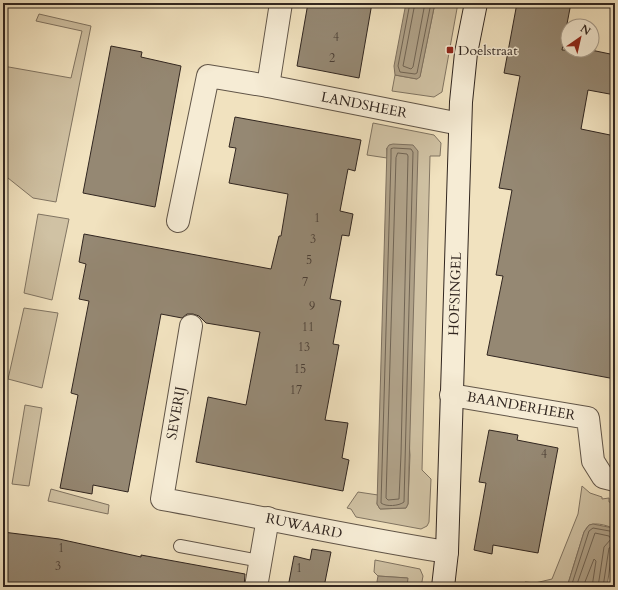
<svg xmlns="http://www.w3.org/2000/svg" width="618" height="590" font-family="Cardo,serif">
<style>
.green{fill:#d0c2a4;stroke:#807462}
.water{fill:#b0a289;stroke:#7d705f}
.lines{fill:none;stroke-linecap:round;stroke-linejoin:round}
.shore{stroke:#706454;stroke-width:1}
.building{fill:#958873;stroke:#312620}
.lane-casing{stroke:#615548;stroke-width:14}
.street-casing{stroke:#615548;stroke-width:24}
.secondary-casing{stroke:#312620;stroke-width:24}
.lane{stroke:#f6ecd5;stroke-width:12}
.street{stroke:#f6ecd5;stroke-width:22}
.secondary{stroke:#f6ecd5;stroke-width:22}
.poi-dot{fill:#8f2418;stroke:#f6ecd5;stroke-width:1.5}
.labels{text-anchor:middle;dominant-baseline:central;stroke-width:3;stroke-linejoin:round;paint-order:stroke}
.number-label{font-size:12px;fill:#4a3e35}
.poi-label{font-size:14px;fill:#312620;stroke:#f6ecd5;text-anchor:start}
.street-label{font-size:14px;fill:#312620;stroke:#f6ecd5}
</style>
<rect width="100%" height="100%" fill="#f1e2bf"/>
<filter id="stains"><feTurbulence type="fractalNoise" baseFrequency=".005" numOctaves="4"/><feColorMatrix values="0 0 0 0 .2 0 0 0 0 .09 0 0 0 0 .02 0 0 0 .5 -.17"/></filter>
<radialGradient id="worn" r=".72"><stop offset=".6" stop-color="#630" stop-opacity="0"/><stop offset="1" stop-color="#630" stop-opacity=".3"/></radialGradient>
<g class="green">
<path d="M435,3H458L442,92L434,97L392,91L395,75L417,79L420,76Z"/>
<path d="M39,14L91,26L56,202L33,198L3,174V66L71,78L82,31L36,21Z"/>
<path d="M373,123L434,135L441,143L440,156H430L422,470L431,479L429,522L427,526L421,529L356,517L351,509L347,508L358,492L378,495L377,504L380,509L406,508L408,504L410,455L387,148V158L367,155Z"/>
<path d="M38,214L69,219L52,300L24,293Z"/>
<path d="M24,308L58,313L42,388L8,379Z"/>
<path d="M25,405L42,408L29,486L12,484Z"/>
<path d="M582,486L590,493L602,497V499L609,498V502L614,503L615,499V530C611,526 596,522 590,525C587,526 586,529 584,532L567,587H524L525,582L535,583L552,579L578,514Z"/>
<path d="M51,489L109,505L108,514L48,501Z"/>
<path d="M375,560L420,569L423,576L421,587H407V578L378,576L374,572Z"/>
</g>
<g class="water">
<path d="M406,3H435L420,77L417,79L395,75L394,66Z"/>
<path d="M393,144L413,145L418,151L408,504L406,508L380,509L377,504L387,148L389,145Z"/>
<path d="M593,524L613,528L615,530L607,587H567L584,532L589,525Z"/>
<path d="M378,576L408,578L407,587H376Z"/>
</g>
<g class="lines">
<g class="shore">
<path d="M410,3L398,66L400,72L415,74L417,73L431,3"/>
<path d="M415,3L403,66L411,69L413,67L425,3"/>
<path d="M394,148L411,149L413,152L404,502C399,506 386,507 381,503L391,158V149Z"/>
<path d="M398,153L407,154L408,156L401,454L399,499L388,500L386,498L396,158Z"/>
<path d="M571,587L589,531L593,528L615,532"/>
<path d="M576,587L595,533L609,536L611,539L604,547L598,587"/>
<path d="M583,587L594,559L596,561L592,587"/>
<path d="M603,587L609,548L615,545"/>
</g>
</g>
<g class="building">
<path d="M308,3H372L359,78L297,66Z"/>
<path d="M517,3H571L562,50H591L615,55V95L588,90L581,129L615,136V379L487,355L503,276L496,275L512,190L499,188L520,76L504,73Z"/>
<path d="M111,46L142,52L141,57L181,66L155,207L83,193Z"/>
<path d="M235,117L361,140L355,171L348,169L340,211L353,214L349,236L342,235L330,299L341,301L333,344L339,345L325,420L348,423L342,458L349,460L343,491L196,462L208,397L246,405L260,332L206,323L199,316L193,314H187L182,318L161,314L128,492L93,485L92,494L60,488L78,395L71,393L89,301L79,299L86,264L79,262L84,234L271,269L279,236H281L288,194L229,183L236,148L229,147Z"/>
<path d="M489,430L518,435L517,440L558,448L538,553L493,545L492,554L474,550L486,483L479,482Z"/>
<path d="M3,532L59,539L141,557V555L245,574L244,587H3Z"/>
<path d="M312,549L331,552L324,587H288L294,556L310,560Z"/>
</g>
<g class="lines">
<g class="lane-casing">
<path id="lane" d="M180,546L260,561"/>
</g>
<g class="street-casing">
<g id="street">
<path d="M268,86L281,3"/>
<path d="M178,221L208,76L268,86L460,124"/>
<path d="M191,326L162,499C257,516 352,537 447,552"/>
<path d="M451,395L588,418L593,461L603,477L615,480"/>
<path d="M256,587L268,518"/>
</g>
</g>
<g class="secondary-casing">
<path id="secondary" d="M443,587L447,552L461,102L466,53L476,3"/>
</g>
<use href="#lane" class="lane"/>
<use href="#street" class="street"/>
<use href="#secondary" class="secondary"/>
</g>
<rect class="poi-dot" x="446" y="46" width="8" height="8" rx="2"/>
<g class="labels">
<g class="number-label">
<text x="336" y="37">4</text>
<text x="332" y="58">2</text>
<text x="317" y="218">1</text>
<text x="313" y="239">3</text>
<text x="309" y="260">5</text>
<text x="305" y="282">7</text>
<text x="312" y="306">9</text>
<text x="308" y="327">11</text>
<text x="304" y="347">13</text>
<text x="300" y="369">15</text>
<text x="296" y="390">17</text>
<text x="544" y="454">4</text>
<text x="61" y="548">1</text>
<text x="58" y="566">3</text>
<text x="299" y="568">1</text>
</g>
<g class="poi-label">
<text x="458" y="50">Doelstraat</text>
</g>
<g class="street-label">
<text transform="translate(364 105) rotate(11)">LANDSHEER</text>
<text transform="translate(455 294) rotate(-88)">HOFSINGEL</text>
<text transform="translate(521 406) rotate(10)">BAANDERHEER</text>
<text transform="translate(176 413) rotate(-80)">SEVERIJ</text>
<text transform="translate(304 526) rotate(12)">RUWAARD</text>
</g>
</g>
<rect width="618" height="590" fill="none" stroke="#f1e2bf" stroke-width="16"/>
<rect x="4" y="4" width="610" height="582" fill="none" stroke="#312620" stroke-width="2"/>
<rect x="8" y="8" width="602" height="574" fill="none" stroke="#312620"/>
<g transform="translate(580 38) rotate(34)"><circle r="19" fill="#f6ecd5" stroke="#a79d8d"/>
<path d="M0-3L7 15L0 10L-7 15Z" fill="#8f2418"/>
<text y="-6" font-size="11" font-weight="bold" text-anchor="middle" fill="#312620">N</text>
</g>
<rect width="100%" height="100%" filter="url(#stains)"/>
<rect width="100%" height="100%" fill="url(#worn)"/>
</svg>
